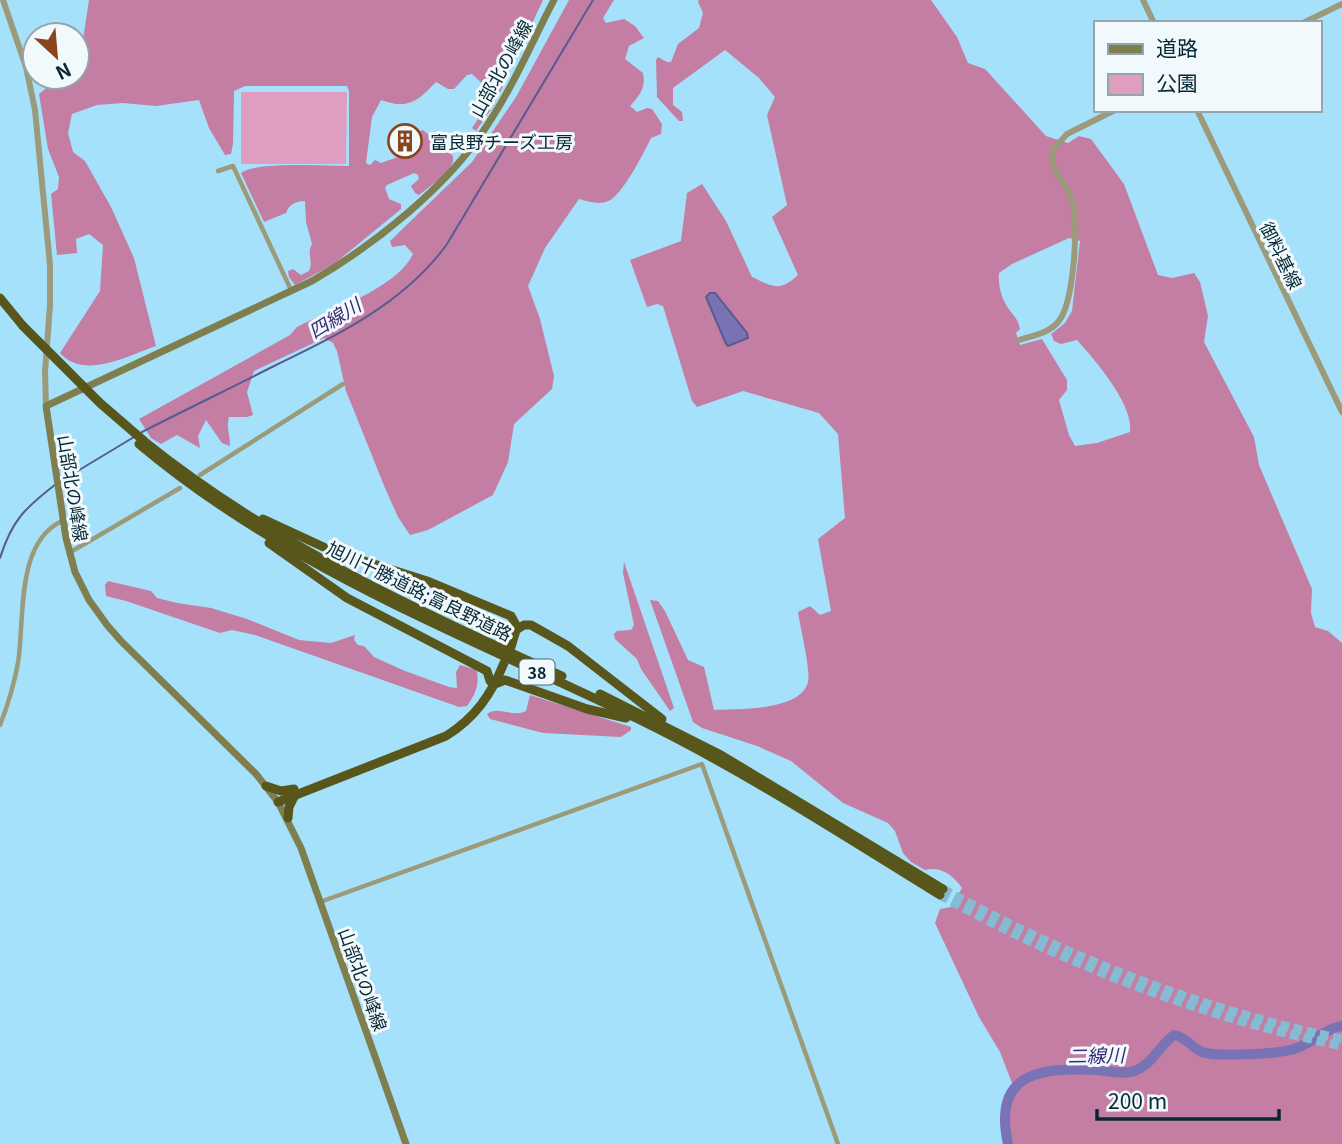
<svg xmlns="http://www.w3.org/2000/svg" width="1342" height="1144" font-family="Georgia,'Noto Sans JP',serif">
<style>
.green{fill:#df9ebf}
.forest{fill:#c47ea3;fill-rule:evenodd}
.water{fill:#7972b4;stroke:#565c8e;stroke-width:2}
.lines{fill:none;stroke-linecap:round;stroke-linejoin:round}
.stream{stroke:#565c8e;stroke-width:2}
.river{stroke:#7972b4;stroke-width:10}
.motorway-tunnel{stroke:#85bcd3;stroke-width:9;stroke-dasharray:9 4.5;stroke-linecap:butt}
.minor{stroke:#9b9b7b;stroke-width:4.5}
.tertiary{stroke:#9b9b7b;stroke-width:6}
.secondary{stroke:#7f7e4e;stroke-width:7}
.motorway{stroke:#58561b;stroke-width:9}
.motorway-bridge{stroke:#58561b;stroke-width:9}
.labels{text-anchor:middle;dominant-baseline:central;stroke-width:6;stroke-linejoin:round;paint-order:stroke}
.shield{fill:#f2f9fc;stroke:#4d6771;stroke-width:2}
.shield-label{font-size:16px;font-weight:bold;fill:#062835}
.street-label{font-size:18px;fill:#062835;stroke:#f2f9fc}
.poi-label{font-size:18px;fill:#062835;stroke:#f2f9fc;text-anchor:start}
.water-label{font-size:19px;font-style:italic;fill:#3a2a79;stroke:#f2f9fc}
</style>
<rect width="100%" height="100%" fill="#a5e1fb"/>
<path class="green" d="M241,92H347L346,164H241Z"/>
<g class="forest">
<path d="M89,0H543L494,105L476,131L472,128L478,119L471,113L490,91L472,74L467,75L454,89H448L436,82C418,101 408,110 381,100L372,117L366,163L370,165L375,160L381,163L401,156H415L421,149L415,140L419,135L418,132L423,130L449,152L453,156V162L446,174L419,195L415,193L411,186L419,179L418,175L414,173L387,185L385,188L389,199L401,204V209L334,264L295,285L289,277L288,271L293,269L301,275L309,271C314,260 306,255 312,244L306,222L305,201C297,201 289,204 286,213L264,222L241,173C256,161 327,166 349,166V91L347,86H245L234,91L233,144L231,154L225,155L209,128L199,100L156,106L123,103L97,105L72,114L68,133L73,152L85,161L111,207L134,258L156,346C127,356 84,380 60,353L100,291L103,245L89,234L76,239L77,253L57,255L51,194L58,189L59,177L48,149L39,94L60,77H77V56L82,46Z"/>
<path d="M569,0H614L603,18L606,23L624,19L635,26L644,38L629,46L625,59L643,73C646,88 640,95 630,106L637,112L647,108L652,109L662,124L661,134L651,138C644,153 625,189 612,199C602,206 589,202 579,199L545,248L528,286L540,319L554,376L552,389L514,424L508,462L493,495L428,530L410,535L398,517L385,488L346,391L337,351L333,343L324,338L254,371L247,392L253,415L247,417H229C226,427 230,435 230,446L222,443L206,420L198,436L200,448L177,435L161,444L151,438L139,419L290,335L297,327C331,309 396,289 413,254L405,245L392,247L390,241L472,162L516,97Z"/>
<path d="M699,0H931L957,37L968,63L985,69L1046,136L1068,143L1079,136L1091,139L1124,184L1158,275L1172,278L1194,273L1200,282L1208,316L1204,342L1254,437L1259,465L1312,589L1311,613L1315,627L1328,631L1342,643V1144H1013L1009,1132L1012,1083L1000,1052L979,1017L935,923L940,909L951,907L962,888C953,875 941,866 925,870L911,862L903,853L895,831L888,823L843,803L791,761L757,746L702,728L693,722L650,600L658,601L665,611L688,660L704,667L714,710C738,709 801,711 808,682C811,671 800,626 798,612L810,606L820,615L831,611L818,539L845,518L838,434L819,413L743,391L697,407L692,401L663,306L657,304L647,307L630,260L681,241L687,193L702,184L726,221L752,277C773,287 780,292 798,275L772,217L787,205L767,115L775,97L759,78L725,50L673,88V105L682,112L683,121H679L657,97L656,60L658,57L667,62H671L678,44L699,28L703,13L698,2ZM1069,238L1080,241L1072,311L1065,323L1051,334L1054,341L1061,344L1077,340C1095,360 1134,405 1130,432L1097,443L1075,446L1069,435L1059,400L1067,390V380L1042,339L1020,345L1016,333L1020,329C1018,319 1014,316 1008,308C1001,297 998,285 999,273L1012,264Z"/>
<path d="M624,562L674,708L670,711L641,669L637,659L615,639L614,634L617,631L631,630L634,625L623,573Z"/>
<path d="M108,581L151,591L157,598L177,603L211,608L247,619L299,640L331,643L355,635L354,640L358,645L364,646L374,657L405,671L449,687L457,688L456,672L460,665L477,670C479,686 476,693 467,706L459,707L255,635L232,630L220,633L126,601L106,596L105,585Z"/>
<path d="M530,695L631,727V730L621,737L543,733L490,719L487,714C498,705 513,718 526,711Z"/>
</g>
<path class="water" d="M710,293H715L747,333L748,338L728,346L726,344L706,297Z"/>
<g class="lines">
<g class="stream">
<path d="M142,432C185,410 229,389 272,367C336,336 405,303 447,244L593,0"/>
<path d="M61,481L134,437"/>
<path d="M0,558C12,520 25,508 56,484"/>
</g>
<path class="river" d="M1008,1144C992,1072 1041,1067 1097,1070C1108,1071 1124,1075 1134,1071C1151,1066 1160,1045 1174,1035C1186,1037 1191,1047 1202,1052C1215,1057 1279,1054 1294,1049C1312,1044 1323,1029 1342,1026"/>
<g class="motorway-tunnel">
<path d="M943,889C1068,958 1202,1010 1342,1039"/>
<path d="M940,895C1066,965 1201,1017 1342,1046"/>
</g>
<g class="minor">
<path d="M218,171L233,166L291,290"/>
<path d="M200,475L343,384"/>
<path d="M69,553L180,488"/>
<path d="M0,725C8,705 14,684 18,663C25,619 15,543 62,521"/>
<path d="M320,902L702,764L838,1144"/>
</g>
<g class="tertiary">
<path d="M3,0L26,67L35,110L50,265V305L45,372L46,406"/>
<path d="M1143,0L1154,23"/>
<path d="M1303,23L1342,4"/>
<path d="M1197,110L1342,412"/>
<path d="M1019,340C1032,336 1049,333 1058,322C1074,304 1079,223 1072,200C1067,183 1049,171 1052,151L1067,134L1115,110"/>
</g>
<path class="secondary" d="M406,1144L301,848L278,802L256,774L121,641L107,625L89,600L75,572L66,538L46,406L312,281C374,245 447,187 486,127C513,87 532,42 554,0"/>
<g class="motorway">
<path d="M0,298L23,326"/>
<path d="M145,442C271,543 416,610 562,676"/>
<path d="M139,444C286,568 467,636 638,719C743,770 841,834 940,895"/>
<path d="M263,519L330,550L427,581L511,616L517,627L511,647"/>
<path d="M269,543L347,598L487,671L490,681"/>
<path d="M516,630L524,625H531L568,646L662,719"/>
<path d="M495,684L505,680L587,709L626,718"/>
<path d="M600,694L721,755L943,889"/>
<path d="M266,786L281,791L294,789"/>
<path d="M278,802L446,736C475,718 491,695 504,663"/>
<path d="M288,818L289,807L295,795"/>
</g>
<path class="motorway-bridge" d="M23,326L100,403L144,441"/>
</g>
<defs>
<g id="building-ring" transform="scale(1.75)"><circle r="9.5" fill="#f2f9fc" stroke="#8a451d" stroke-width="1.5"/><path d="M-4-6H4V6H1V3H-1V6H-4ZM-2.5-4.3h1.7v1.8h-1.7ZM.8-4.3h1.7v1.8H.8ZM-2.5-1h1.7V.8h-1.7ZM.8-1h1.7V.8H.8Z" fill="#8a451d"/></g>
</defs>
<g fill-rule="evenodd">
<use href="#building-ring" x="405" y="141"/>
</g>
<g class="labels">
<rect class="shield" x="519.5" y="659.5" width="35" height="25" rx="5"/>
<g class="shield-label">
<text x="537" y="672">38</text>
</g>
<g class="street-label">
<text transform="translate(500 68) rotate(-61)">山部北の峰線</text>
<text transform="translate(1282 255) rotate(64)">御料基線</text>
<text transform="translate(74 488) rotate(81)">山部北の峰線</text>
<text transform="translate(420 590) rotate(26)">旭川十勝道路;富良野道路</text>
<text transform="translate(364 979) rotate(70)">山部北の峰線</text>
</g>
<g class="poi-label">
<text x="430" y="141">富良野チーズ工房</text>
</g>
<g class="water-label">
<text transform="translate(334 317) rotate(-32)">四線川</text>
<text transform="translate(1096 1054) rotate(-1)">二線川</text>
</g>
</g>
<rect x="1094" y="21" width="228" height="91" fill="#f2f9fc" stroke="#94a5ac" stroke-width="2"/>
<rect x="1108" y="44" width="35" height="10" fill="#7f7e4e" stroke="#94a5ac" stroke-width="2"/>
<text x="1156" y="56" font-size="21" fill="#062835">道路</text>
<rect x="1108" y="74" width="35" height="21" fill="#df9ebf" stroke="#94a5ac" stroke-width="2"/>
<text x="1156" y="91" font-size="21" fill="#062835">公園</text>
<g transform="translate(56 56) rotate(154)"><circle r="33" fill="#f2f9fc" stroke="#94a5ac" stroke-width="2"/>
<path d="M0-5L12 26L0 18L-12 26Z" fill="#8a451d"/>
<text y="-10" font-size="19" font-weight="bold" text-anchor="middle" fill="#062835">N</text>
</g>
<path d="M1097 1109v10h182v-10" fill="none" stroke="#062835" stroke-width="3.5"/>
<text x="1108" y="1109" font-size="21" fill="#062835" stroke="#f2f9fc" stroke-width="5" paint-order="stroke">200 m</text>
</svg>
